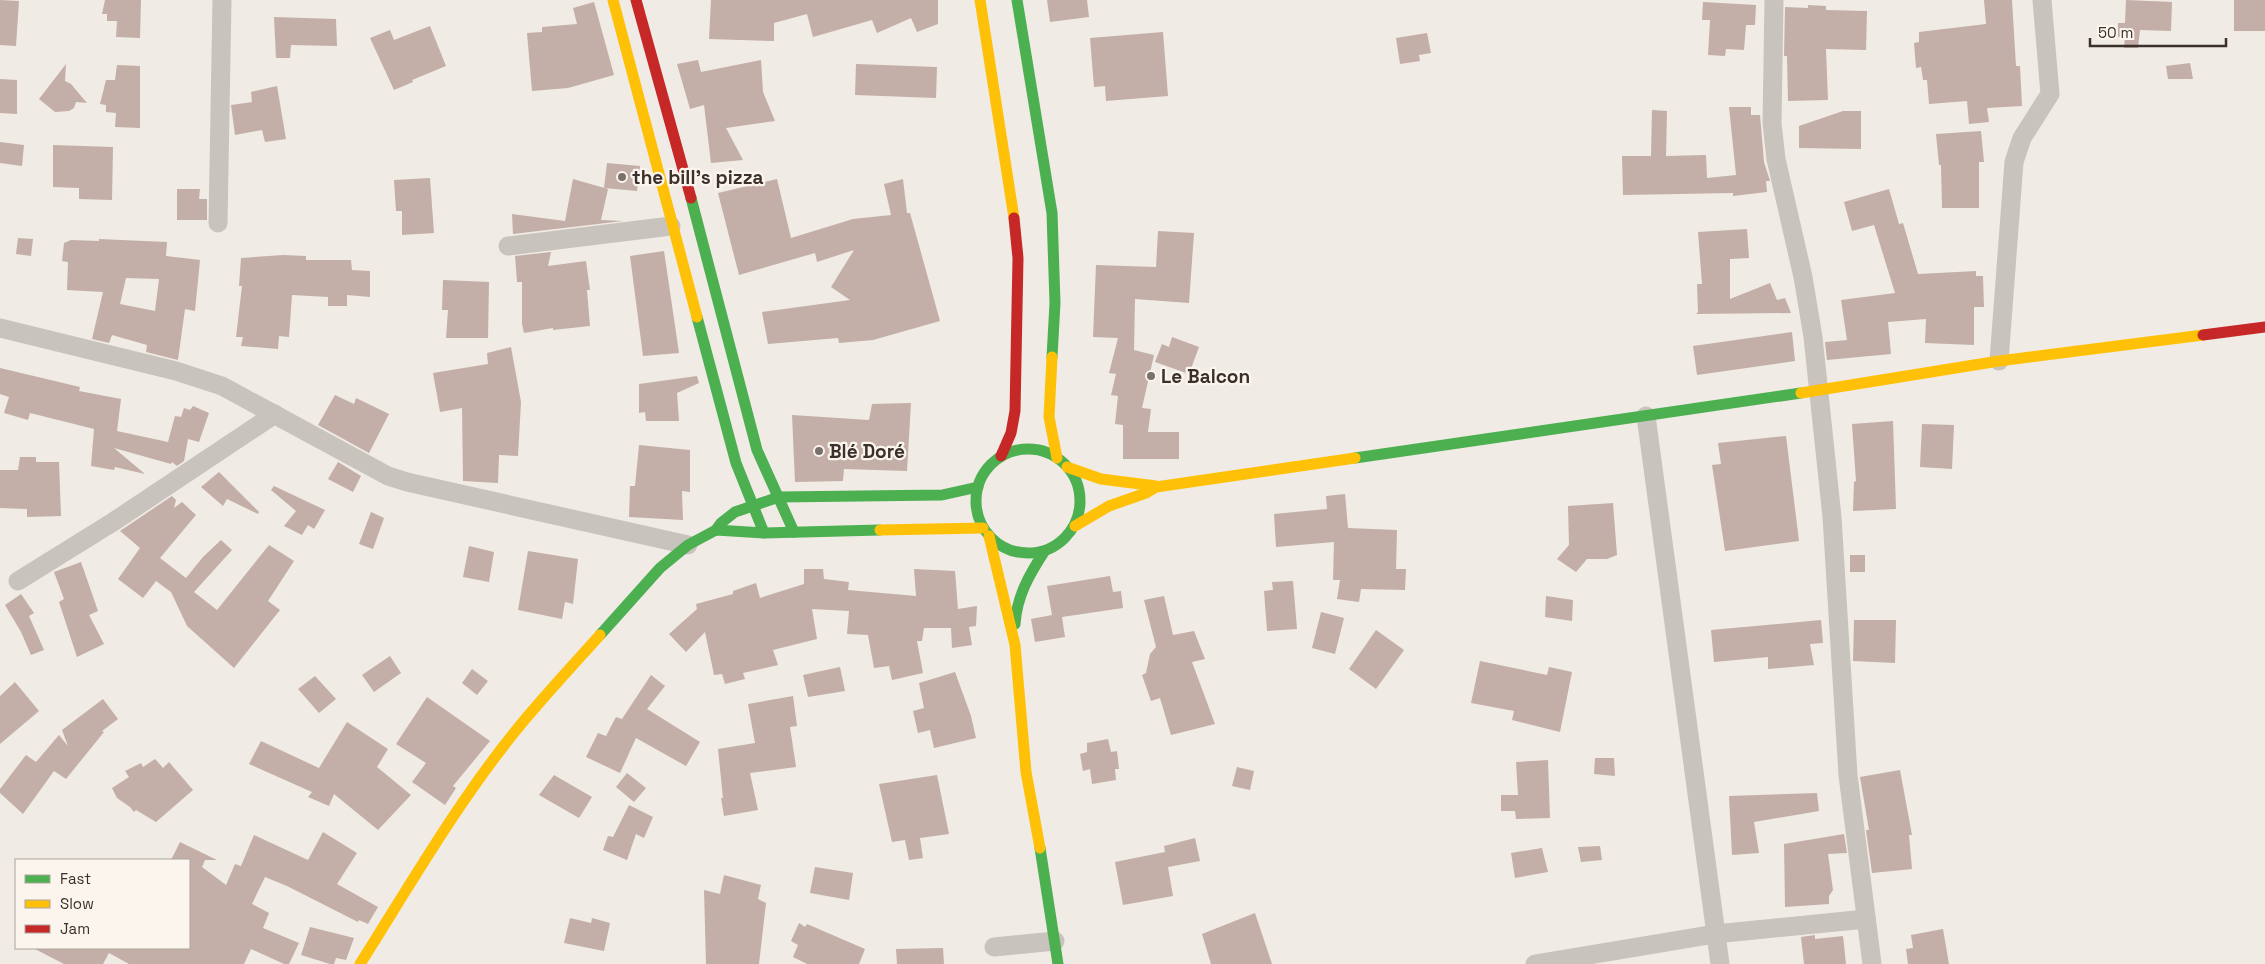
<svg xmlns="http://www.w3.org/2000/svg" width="2265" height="964" font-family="'Space Grotesk',sans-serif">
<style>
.building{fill:#c3afa7;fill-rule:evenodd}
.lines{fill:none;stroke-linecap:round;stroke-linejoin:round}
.street{stroke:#c9c3be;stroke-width:19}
.fast{stroke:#4caf50;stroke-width:11}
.slow{stroke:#ffc107;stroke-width:11}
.jam{stroke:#c62828;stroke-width:11}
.poi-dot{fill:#7a716c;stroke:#fbf5ee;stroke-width:2}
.labels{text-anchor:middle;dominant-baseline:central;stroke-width:4.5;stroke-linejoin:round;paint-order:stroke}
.poi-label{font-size:19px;font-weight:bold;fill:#3b302b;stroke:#fbf5ee;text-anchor:start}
</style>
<rect width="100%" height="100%" fill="#f0ebe5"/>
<g class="building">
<path d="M0,0L19,1L16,46L0,45Z"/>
<path d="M105,0H141L140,38L116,37L117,21H107V14H102Z"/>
<path d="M711,0H938V24L917,32L911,18L877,33L872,20L813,37L807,14L774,23V41L709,39Z"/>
<path d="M1047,0H1087L1089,17L1050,22Z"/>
<path d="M1984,0H2012L2016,66H2020L2022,106L1987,108L1989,122L1969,124L1967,101L1929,104L1927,80H1923L1921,67L1916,68L1914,43L1919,42V32L1986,24Z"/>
<path d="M2126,0L2172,2L2171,31L2140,30L2138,48H2124L2125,37H2118V23H2125Z"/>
<rect x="2234" y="0" width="31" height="31"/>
<path d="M594,2L614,75L568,88L532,91L527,33L542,32V27L577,24L573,8Z"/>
<path d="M1703,2L1756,5L1755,25H1746L1744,50L1726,49L1725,56L1708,55L1710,20H1702Z"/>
<path d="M1808,5L1826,6V10L1867,11L1866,50L1826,49L1828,100L1788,101L1787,56H1784L1785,7L1808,8Z"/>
<path d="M274,17L336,19L337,46L291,45L290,58H276Z"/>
<path d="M430,26L446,66L412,80L413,82L394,90L370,38L390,30L394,40Z"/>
<path d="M1163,32L1168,96L1106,101L1105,86L1094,87L1090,38Z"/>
<path d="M1427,33L1431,53L1419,55L1420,61L1400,64L1396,38Z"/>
<path d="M698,60L701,72L761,60L763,92L775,121L726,128L743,160L711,163L704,105L690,109L677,64Z"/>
<path d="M2190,63L2193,79H2168L2166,66Z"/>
<path d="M66,64L65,81L71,84L87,103L76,102L74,108L69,111L55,112L39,99Z"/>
<path d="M856,64L937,67L936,98L855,95Z"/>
<path d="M117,65L140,66V128L115,127L116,113L106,112V105L100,104L106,80H115Z"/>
<path d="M0,79L17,80V114L0,113Z"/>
<path d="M277,86L286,139L265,142L262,130L235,135L231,105L252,102L251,92Z"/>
<path d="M1729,107H1751V115H1760L1764,162L1770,181H1766L1767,192L1733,196V193L1623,195L1622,156H1651L1652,110L1667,111L1666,156L1706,155L1707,178L1736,175Z"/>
<path d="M1843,111H1861V149L1799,148V126Z"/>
<path d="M1981,131L1984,162H1979V208H1942L1941,165H1939L1936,134Z"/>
<path d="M0,142L24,145L22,166L0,163Z"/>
<path d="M53,145L113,147L112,200L79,199V188L53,187Z"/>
<path d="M607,163L640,166L637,191L604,188Z"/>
<path d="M430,178L434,233L402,235V211H396L394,180Z"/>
<path d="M573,179L608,189L601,220L623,221L513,234L512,214L565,221Z"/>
<path d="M777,179L791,238L853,219L891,215L884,184L903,179L907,213H910L940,321L873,340L839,343L838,338L768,344L762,312L850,300L831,287L854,250L817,262L815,253L739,275L718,193Z"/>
<path d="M177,189H200L199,199H207V220H177Z"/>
<path d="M1889,189L1899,224L1903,223L1918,274L1976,271V276H1983L1984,307H1974V345L1925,343L1926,319L1888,322L1891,354L1827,360L1825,342L1847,340L1841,300L1895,293L1874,225L1852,231L1844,202Z"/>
<path d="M1747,229L1749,258L1730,259V299L1770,283L1777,300L1785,298L1791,313L1696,314L1698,312L1697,284H1702L1698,232Z"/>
<path d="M1158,231L1194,233L1189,303L1135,299L1134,350L1154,355L1142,408L1151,409L1148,432H1179V459H1123V425L1115,424L1118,396L1111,395L1116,374L1109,373L1118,338L1093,337L1096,265L1156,267Z"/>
<path d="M18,238L33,239L31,256L16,254Z"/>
<path d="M99,239L167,242L166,256L200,260L195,311L185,309L178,360L146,352L147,345L112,335L109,343L92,339L103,292L67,290L68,262L62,261L64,243L71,240L99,241ZM126,278L159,279L155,311L120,304Z"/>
<path d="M664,251L679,353L643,356L630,256Z"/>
<path d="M551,252L548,266L586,261L590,290H587L590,326L553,330V328L524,333L522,324V282H517L515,256Z"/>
<path d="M283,255L306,256V260H351L352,270L370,271V297L347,295V306H328V297L292,295L289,337L279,336L278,349L241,346L243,337H236L242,286H239L241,258Z"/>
<path d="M443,280L489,282L488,338H446L448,310H442Z"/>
<path d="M1792,332L1795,361L1697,375L1693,346Z"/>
<path d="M1172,337L1199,347L1189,374L1155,362L1162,344L1169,347Z"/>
<path d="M511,347L521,402L518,456L499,455L498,483L463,481L462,408L440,412L433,373L488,364L487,353Z"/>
<path d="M0,368L80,387L79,391L121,399L117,431L168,442L175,416L181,417L184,408L190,410L193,406L209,413L199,442L188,439L184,461L177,466L172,462L171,464L114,448L145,474L115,467L114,470L91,466L94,429L30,413L28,420L4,413L9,397L0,394Z"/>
<path d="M697,376L699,383L677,393L679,421H646L645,412L639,413V384Z"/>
<path d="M335,395L354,404L356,398L389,414L369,453L318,425Z"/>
<path d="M911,403L907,471L844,469L843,481L795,482L792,415L869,420L872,404Z"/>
<path d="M1893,421L1896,509L1853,511L1854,482L1856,481L1852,424Z"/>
<path d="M1922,424L1954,425L1952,469L1920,467Z"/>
<path d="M1786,436L1799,541L1725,551L1712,465L1721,464L1718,443Z"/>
<path d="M639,445L690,450V492L682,491L683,520L629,517L630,486H635Z"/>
<path d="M20,457H36V462H59L61,516L27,517V509L0,508V470H18Z"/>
<path d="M338,462L361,476L353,492L328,479Z"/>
<path d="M219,472L259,512L258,514L227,499L223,506L201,487Z"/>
<path d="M274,486L325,510L314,529L308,525L302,535L284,526L296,511L271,490Z"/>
<path d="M1345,494L1348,528L1397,530L1396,569H1406L1405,590L1361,589L1359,602L1337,599L1340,580H1333L1334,542L1276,547L1274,514L1327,509L1326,496Z"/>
<path d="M172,496L176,500L174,508L182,502L196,515L160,558L186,578L203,557L221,540L232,550L194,592L217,610L269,545L294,561L268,601L280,610L234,668L187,626L171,592L156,581L143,598L118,579L140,548L120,531Z"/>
<path d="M1613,503L1617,555L1607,559H1587L1576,572L1557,559L1569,545L1568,506Z"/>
<path d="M371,512L384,518L373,549L359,544Z"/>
<path d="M469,546L494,552L489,582L463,577Z"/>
<path d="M528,551L578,559L573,604L565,602L562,619L518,610Z"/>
<rect x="1850" y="555" width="15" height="17"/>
<path d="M81,562L98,611L89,615L104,644L77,657L59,602L64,599L54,572Z"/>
<path d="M804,569H823L824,579L849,582L848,590L916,596L914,569L955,571L958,609L977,606L976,626L969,627L972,645L952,648L951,628H924L922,641H917L923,673L892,680L889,666L874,668L868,635L847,634L849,611L812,609L817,639L773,650L778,665L743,673L745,679L725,684L722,674L714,675L705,632L686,652L669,634L697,609L696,604L733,594V591L756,583L760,598L804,584Z"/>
<path d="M1110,576L1113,592L1121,591L1123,608L1062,617L1065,637L1035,642L1031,619L1052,615L1047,586Z"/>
<path d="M1293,581L1297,629L1267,631L1264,591L1273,590L1272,582Z"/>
<path d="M21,594L34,613L29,616L44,650L31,655L21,632L5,605Z"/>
<path d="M1164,596L1173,635L1194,631L1205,659L1192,662L1215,724L1171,735L1160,698L1151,701L1142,675L1146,673L1150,654L1156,647L1144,600Z"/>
<path d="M1546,596L1573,600L1572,621L1545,617Z"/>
<path d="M1321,612L1344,618L1335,654L1312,648Z"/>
<path d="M1821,620L1823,643L1810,644L1814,665L1768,669V657L1714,662L1711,630Z"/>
<path d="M1854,620H1896L1895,663L1853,661Z"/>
<path d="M1376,630L1404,650L1376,689L1349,669Z"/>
<path d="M390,656L401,673L374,692L362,675Z"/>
<path d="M1480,661L1547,675L1549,667L1572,672L1560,732L1512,720L1514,711L1471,703Z"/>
<path d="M840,667L845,691L808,697L803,675Z"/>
<path d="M472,669L488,681L477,695L462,683Z"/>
<path d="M955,672L971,716L976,738L934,748L930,730L918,733L913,711L924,708L919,683Z"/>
<path d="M651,675L665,686L647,709L700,742L686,766L636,738L620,773L586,757L598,733L606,736L616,717L622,719Z"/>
<path d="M315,676L336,699L319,713L298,689Z"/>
<path d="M15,682L39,711L0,744V696Z"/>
<path d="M793,696L797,726L790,727L796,767L750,773L758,810L724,816L721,798H723L718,749L755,743L748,704Z"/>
<path d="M427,697L490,741L453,786L456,788L445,805L412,782L426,763L396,744Z"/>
<path d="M103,699L118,719L102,731L104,732L66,779L54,771L23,814L0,793V789L26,755L36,762L59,735L68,746L62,730Z"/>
<path d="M347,722L388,749L377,767L411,795L378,830L334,794L329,806L308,797L312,792L249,764L261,741L319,768Z"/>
<path d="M1108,739L1111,752L1117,751L1119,769H1115L1116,780L1092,784L1090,769L1083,771L1080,754L1087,752V743Z"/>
<path d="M1595,758H1614L1615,776L1594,774Z"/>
<path d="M155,759L163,768L169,762L193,790L156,822L136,810L134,812L130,807L117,798L112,788L129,777L125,771L141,763L143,767Z"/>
<path d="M1548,760L1550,818L1516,819L1515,811H1501V795H1518L1516,762Z"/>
<path d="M1237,767L1254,771L1250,790L1232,786Z"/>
<path d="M1900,770L1912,835H1909L1912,869L1872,873L1866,830H1869L1860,777Z"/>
<path d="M627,773L646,788L634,802L616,787Z"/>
<path d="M554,775L592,797L579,818L539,795Z"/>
<path d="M937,775L949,834L920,838L923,858L909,860L905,840L892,842L879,784Z"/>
<path d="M1817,793L1819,811L1754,822L1759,853L1732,855L1729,796Z"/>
<path d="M629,805L653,817L644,838L636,834L627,860L603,850L608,836L613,837Z"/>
<path d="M323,832L357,853L337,884L378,907L368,924L359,920L358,922L287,886L265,877L252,904L269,913L263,928L299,943L289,964H284L251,949L244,964H129L109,953L103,964H64L33,948H189V860H171L180,842L217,860H205L202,867L226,885L235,864L241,866L254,835L308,860Z"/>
<path d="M1844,834L1847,853L1828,854L1833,890L1829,896V904L1785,907L1784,844Z"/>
<path d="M1195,838L1200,861L1168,867L1173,896L1123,905L1115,862L1165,852L1164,846Z"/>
<path d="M1600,846L1602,860L1581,862L1578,847Z"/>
<path d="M1542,848L1548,872L1515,878L1511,853Z"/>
<path d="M815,867L853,873L849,900L810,893Z"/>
<path d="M724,875L761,885L758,899L766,903L759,964H706L704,890L720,894Z"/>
<path d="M1255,913L1272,964H1211L1202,934Z"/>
<path d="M570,918L591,923L592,918L610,923L604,951L564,943Z"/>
<path d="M799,923L805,927L807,924L865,949L859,964H807L793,957L798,945L791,941Z"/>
<path d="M310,927L354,938L346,960L336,958L334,964H330L301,955Z"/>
<path d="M1943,929L1949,964H1908L1906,949L1913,948L1911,935Z"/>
<path d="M1815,935V939L1843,936L1846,964H1804L1801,937Z"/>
<path d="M943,948L944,964H897L896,949Z"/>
</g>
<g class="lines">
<g class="street">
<path d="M1774,0L1772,123L1776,159L1803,277L1813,337L1832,517L1848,775L1872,964"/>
<path d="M218,223L222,0"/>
<path d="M508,246L671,226"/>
<path d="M0,328L176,371L222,386L388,476L407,482L688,545"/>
<path d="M1999,361L2014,162L2022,138L2050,94L2042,0"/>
<path d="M1646,416L1720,964"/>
<path d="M18,581L113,522L275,414"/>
<path d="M994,947L1055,941"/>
<path d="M1535,964L1715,934L1866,919"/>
</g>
<g class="fast">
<path d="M1017,0L1052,213L1055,303L1052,357"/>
<path d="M691,198L757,450L794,532"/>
<path d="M697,317L736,463L764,533"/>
<circle cx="1028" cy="501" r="52"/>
<path d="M1355,458L1801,393"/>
<path d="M716,530L721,523L735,512L779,497L942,495L978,487"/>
<path d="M1015,624C1017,596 1029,575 1044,552"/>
<path d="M600,635L660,568L688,545L716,530L764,533L880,530"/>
<path d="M1040,848L1058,964"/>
</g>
<g class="slow">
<path d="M613,0L697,317"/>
<path d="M980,0L1014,218"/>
<path d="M1052,357L1049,417L1057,458"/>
<path d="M1801,393L1999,361L2203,335"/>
<path d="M1067,467L1101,479L1156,486"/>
<path d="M1075,526L1109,506L1146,493L1156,487L1355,458"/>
<path d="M880,530L983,528"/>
<path d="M989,536L1015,645L1026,772L1040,848"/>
<path d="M360,964C410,885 462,795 522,723C547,693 574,664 600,635"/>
</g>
<g class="jam">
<path d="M636,0L691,198"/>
<path d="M2203,335L2265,327"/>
<path d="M1001,456L1011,433L1015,411L1018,258L1014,218"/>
</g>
</g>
<g class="poi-dot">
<circle cx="622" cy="177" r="5"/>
<circle cx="1151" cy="376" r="5"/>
<circle cx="819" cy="451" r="5"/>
</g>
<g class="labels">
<g class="poi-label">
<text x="632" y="177">the bill's pizza</text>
<text x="1161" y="376">Le Balcon</text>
<text x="829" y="451">Blé Doré</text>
</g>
</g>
<rect x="15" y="859" width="175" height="90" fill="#fbf5ee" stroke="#aea6a0"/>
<rect x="25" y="875" width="25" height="8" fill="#4caf50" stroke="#aea6a0"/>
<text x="60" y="884" font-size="15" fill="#3b302b">Fast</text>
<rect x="25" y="900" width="25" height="8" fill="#ffc107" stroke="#aea6a0"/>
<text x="60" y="909" font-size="15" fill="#3b302b">Slow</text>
<rect x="25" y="925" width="25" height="8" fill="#c62828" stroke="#aea6a0"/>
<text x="60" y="934" font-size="15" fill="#3b302b">Jam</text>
<path d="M2090 38v8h136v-8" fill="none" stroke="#3b302b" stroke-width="2.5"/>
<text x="2098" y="38" font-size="15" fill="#3b302b" stroke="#fbf5ee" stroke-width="4" paint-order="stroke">50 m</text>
</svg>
